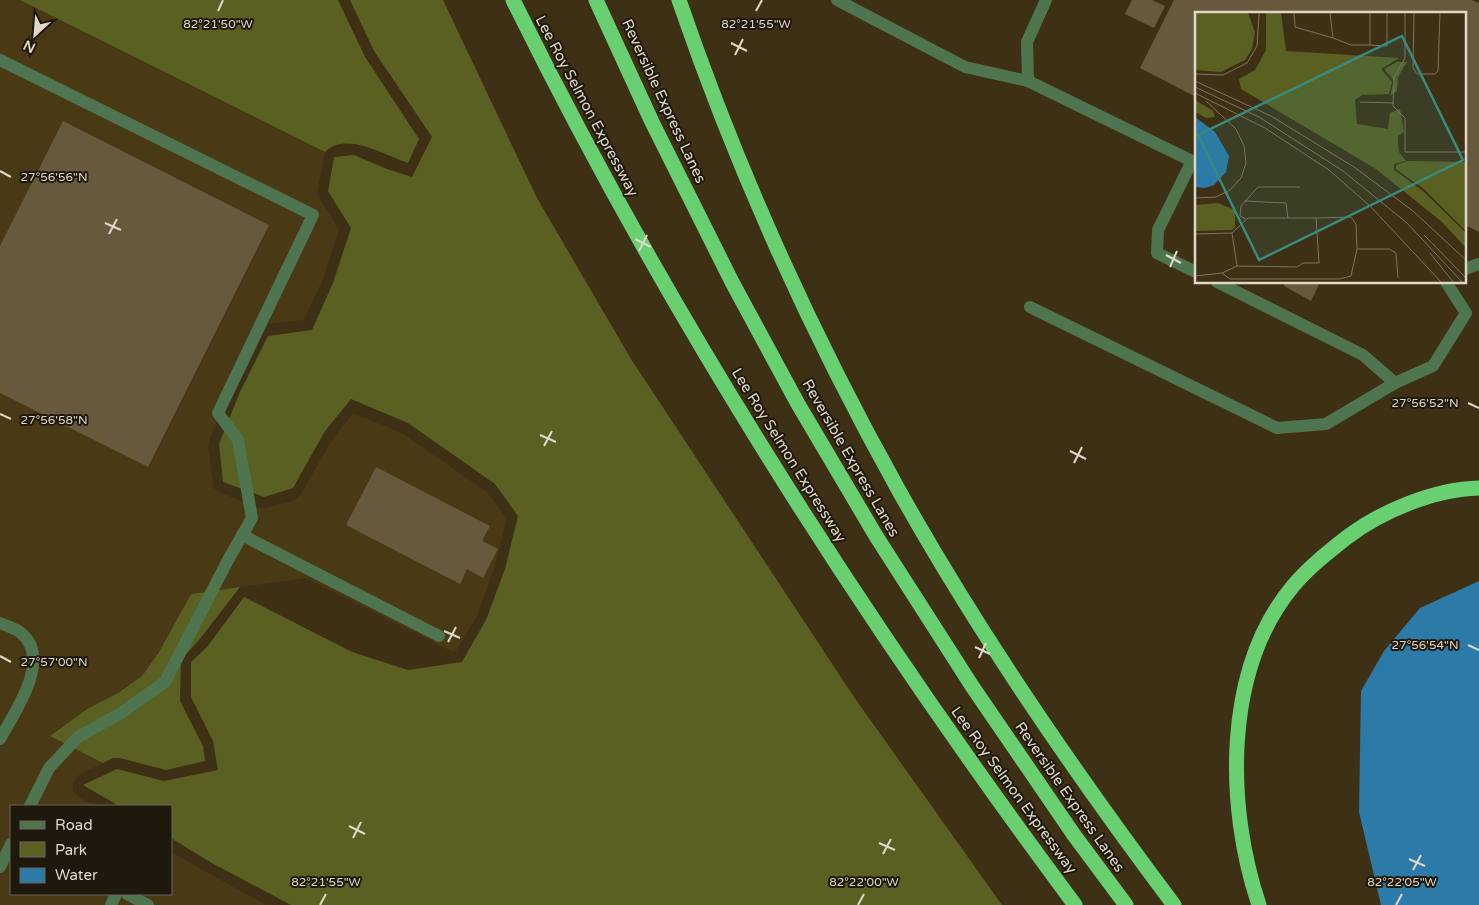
<svg xmlns="http://www.w3.org/2000/svg" width="1479" height="905" font-family="'Varela Round',sans-serif">
<style>
.built{fill:#493915}
.green{fill:#5a6022}
.water{fill:#2b7aa8}
.building{fill:#67593d}
.lines{fill:none;stroke-linecap:round;stroke-linejoin:round}
.minor{stroke:#4e754f;stroke-width:12}
.highway{stroke:#69d071;stroke-width:15}
.ticks{fill:none;stroke:#dfd8c8;stroke-width:2}
.labels{text-anchor:middle;dominant-baseline:central;stroke-width:4;stroke-linejoin:round;paint-order:stroke}
.street-label{font-size:15px;fill:#dfd8c8;stroke:#1f190d}
.inset-road{fill:none;stroke:#7e735c;stroke-width:1}
.view{fill:#398a80;fill-opacity:0.15;stroke:#398a80;stroke-width:2.5}
.inset-edge{fill:none;stroke:#dfd8c8;stroke-width:2.5}
.ticks-label{font-size:12px;text-anchor:middle;fill:#dfd8c8;stroke:#1f190d;stroke-width:4;stroke-linejoin:round;paint-order:stroke}
</style>
<rect width="100%" height="100%" fill="#3d3014"/>
<path class="built" d="M0,0H20L325,152L317,194L339,230L323,279L304,320L267,324L230,388L209,441L208,447L214,488L219,492L259,508H266L295,500L300,496L333,438L353,413L402,433L487,492L507,519L495,566L477,616L456,651L453,652L306,578L191,594L159,652L142,676L118,693L87,709L50,736L103,763L79,775L73,783V791L78,796L95,806H11V894H171V852L266,905H0Z"/>
<g class="green">
<path d="M20,0H338L365,57L419,139L408,163C384,155 346,131 325,152Z"/>
<path d="M350,0H443L537,198L631,359L854,697L1002,905H291L210,862L171,838V806H119L83,785L117,769L164,781L218,770L213,741L191,697V662L207,647L244,597L352,652L408,670L462,662L486,620L505,569L518,516L495,484L408,423L351,399L325,431L293,488L264,497L223,482L219,444L240,392L268,336L312,330L333,283L351,228L328,191L334,157L354,155L387,169L412,177L432,137L374,51Z"/>
<path d="M240,587L199,640L181,660L180,701L203,746L205,761L166,770L120,758H113L103,763L50,736L87,709L118,693L142,676L159,652L191,594Z"/>
</g>
<path class="water" d="M1479,581V905H1381L1359,812L1361,691L1384,651L1420,608Z"/>
<g class="building">
<path d="M1132,0H1152L1165,6L1154,28L1125,14Z"/>
<path d="M1174,0H1472L1479,3V232L1465,225V14H1196V97L1140,68Z"/>
<path d="M63,121L269,225L148,467L0,393V246Z"/>
<path d="M1286,282H1320L1311,301L1284,286Z"/>
<path d="M376,467L490,526L482,541L498,549L483,578L467,569L460,584L346,525Z"/>
</g>
<g class="lines">
<g class="minor">
<path d="M837,0L965,67L1028,81"/>
<path d="M1046,0L1027,42L1028,81L1196,163"/>
<path d="M0,60L313,215L218,413L238,440L252,518L228,560L165,682L121,713L78,737L49,768L30,806"/>
<path d="M1192,161L1158,230L1157,253L1196,272"/>
<path d="M1465,269L1479,264"/>
<path d="M1217,282L1363,355L1395,383"/>
<path d="M1030,307L1277,428L1326,424L1395,383L1433,366L1466,313L1446,282"/>
<path d="M242,535L439,636"/>
<path d="M0,623C6,626 16,628 21,633C53,659 14,713 0,739"/>
<path d="M0,867L11,844"/>
<path d="M127,894L148,905"/>
<path d="M111,905L116,894"/>
</g>
<g class="highway">
<path d="M513,0C670,319 863,620 1075,905"/>
<path d="M596,0L652,122L732,282L798,404L876,536L972,686L1074,835L1126,905"/>
<path d="M679,0C737,169 811,333 898,489C979,634 1074,772 1174,905"/>
<path d="M1259,905C1226,807 1223,670 1293,586C1308,568 1327,553 1346,538C1381,511 1435,489 1479,488"/>
</g>
</g>
<path class="ticks" d="M218,11L223,0M756,11L762,0M731,43L747,51M735,55L743,39M0,171L11,177M105,223L121,230M109,234L117,219M635,239L651,247M639,251L647,235M1166,255L1181,263M1170,267L1177,251M1468,403L1479,408M0,414L11,419M540,435L556,442M544,446L552,431M1070,451L1086,459M1074,463L1082,447M444,631L460,638M448,642L456,627M1468,645L1479,650M975,647L990,654M0,656L11,662M979,658L986,643M349,826L365,834M353,838L361,822M879,843L895,850M883,854L891,839M1409,859L1425,866M1413,870L1421,855M320,905L326,894M858,905L864,894M1396,905L1402,894"/>
<g class="labels">
<g class="street-label">
<text transform="translate(664 101) rotate(65)">Reversible Express Lanes</text>
<text transform="translate(587 106) rotate(62)">Lee Roy Selmon Expressway</text>
<text transform="translate(789 455) rotate(58)">Lee Roy Selmon Expressway</text>
<text transform="translate(851 458) rotate(60)">Reversible Express Lanes</text>
<text transform="translate(1014 790) rotate(54)">Lee Roy Selmon Expressway</text>
<text transform="translate(1070 797) rotate(55)">Reversible Express Lanes</text>
</g>
</g>
<g transform="translate(1195 12)">
<rect width="271" height="271" fill="#3d3014"/>
<path d="M0,1H53L60,20L57,37L50,48L26,60L0,58ZM71,1H86L91,39L204,46L186,57L197,70L194,82L167,83L160,88L162,112L193,117L195,101L205,97L209,120L203,124V132L204,140L211,149L199,152V158L228,179L268,218L271,222V236L247,210L181,157L46,77L44,67L60,58L71,38ZM202,50H212L203,65L202,79L195,84L199,69L189,57ZM0,88L18,99L20,105L11,106L0,100ZM213,149L271,150V219L229,177L201,157V153ZM23,191L40,198V215L37,218L0,219V193Z" fill="#5a6022"/>
<path d="M0,105L20,120L34,144L31,160L19,173L10,176L0,175Z" fill="#2b7aa8"/>
<path class="inset-road" d="M99,1L100,15L138,26M135,1L138,26L156,33H175V1M210,1V46L199,65L198,94L210,106V140H272M219,1L218,56L222,62H240L243,59L245,1M175,33L192,34V1M0,62L28,63L52,51L62,34L64,1M0,69L76,104L159,155L218,199L272,249M0,75L64,105L148,159L212,211L268,271M0,81L70,116L134,158L176,195L247,271M165,90L199,91M0,186L21,185L35,178L46,166L51,151L49,134L41,117L11,89M50,189L91,191L93,206M121,206L156,205L161,212L162,237H194L201,241L203,266M51,207L45,204L46,194L63,175H105M37,221L42,254M0,222L37,221L53,206H121L124,251H108L102,255L42,254L27,261L0,264M229,223L272,267M235,241L259,271M27,261L35,267H144L156,264L162,237"/>
<path class="view" d="M207,24L268,148L64,248L3,123Z"/>
<rect width="271" height="271" class="inset-edge"/>
</g>
<g class="ticks-label">
<text x="218" y="28">82°21'50"W</text>
<text x="756" y="28">82°21'55"W</text>
<text x="54" y="181">27°56'56"N</text>
<text x="1425" y="407">27°56'52"N</text>
<text x="54" y="424">27°56'58"N</text>
<text x="1425" y="649">27°56'54"N</text>
<text x="54" y="666">27°57'00"N</text>
<text x="326" y="886">82°21'55"W</text>
<text x="864" y="886">82°22'00"W</text>
<text x="1402" y="886">82°22'05"W</text>
</g>
<rect x="10" y="805" width="162" height="90" fill="#1f190d" stroke="#6c6558"/>
<rect x="20" y="821" width="25" height="8" fill="#4e754f" stroke="#6c6558"/>
<text x="55" y="830" font-size="15" fill="#dfd8c8">Road</text>
<rect x="20" y="842" width="25" height="15" fill="#5a6022" stroke="#6c6558"/>
<text x="55" y="855" font-size="15" fill="#dfd8c8">Park</text>
<rect x="20" y="868" width="25" height="15" fill="#2b7aa8" stroke="#6c6558"/>
<text x="55" y="880" font-size="15" fill="#dfd8c8">Water</text>
<g transform="translate(35 35) rotate(206)" stroke="#1f190d" stroke-width="4" paint-order="stroke">
<path d="M0-4L9 19L0 12L-9 19Z" fill="#dfd8c8"/>
<text y="-8" font-size="14" font-weight="bold" text-anchor="middle" fill="#dfd8c8">N</text>
</g>
</svg>
